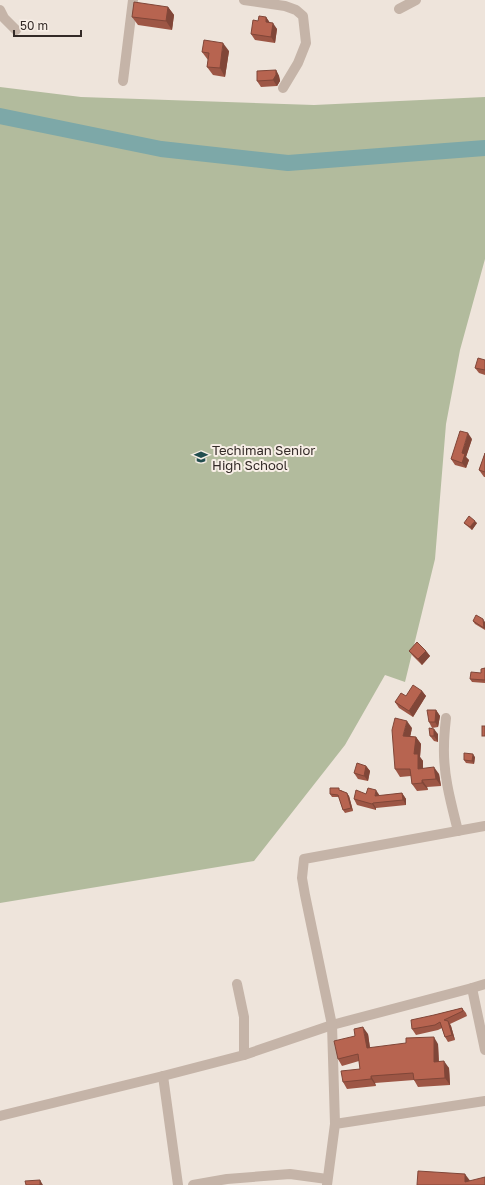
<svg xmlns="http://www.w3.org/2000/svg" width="485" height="1185" font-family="'Golos Text',sans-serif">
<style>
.green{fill:#b2bb9d}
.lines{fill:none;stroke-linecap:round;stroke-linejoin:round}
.river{stroke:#7da8a8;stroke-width:16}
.minor{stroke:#c5b4a8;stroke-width:10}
.wall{fill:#9d5645}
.shaded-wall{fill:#804638}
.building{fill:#b76450;stroke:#804638}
.labels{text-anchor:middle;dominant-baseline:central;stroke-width:4;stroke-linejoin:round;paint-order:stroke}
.poi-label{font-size:13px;fill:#332a27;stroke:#f7eee6;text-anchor:start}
</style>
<rect width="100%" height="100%" fill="#eee4db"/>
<path class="green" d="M0,87L81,97L314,105L485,97V259L460,350L446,424L435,559L405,682L385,675L345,745L254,861L0,903Z"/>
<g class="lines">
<path class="river" d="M0,116L161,149L288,163L485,148"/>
<g class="minor">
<path d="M244,0L285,6L296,10L303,16L306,43L298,63L283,88"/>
<path d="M399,9L416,0"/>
<path d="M0,10L4,18L16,30"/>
<path d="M123,81L133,0"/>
<path d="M446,718C445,727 444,737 444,746C443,775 451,803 458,831"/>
<path d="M237,984L244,1017V1055"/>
<path d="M472,988L485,984"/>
<path d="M163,1076L178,1185"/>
<path d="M0,1116L163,1076L244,1055L332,1025L472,988L485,1050"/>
<path d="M335,1124L332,1025L305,895L302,878L304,859L485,826"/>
<path d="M193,1185L227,1179L290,1174L327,1179"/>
<path d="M327,1185L335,1124L485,1101"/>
</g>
</g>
<g class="wall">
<path d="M168,7L174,15L172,30L138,25L132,17Z"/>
<path d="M266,17L270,23L277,29L275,43L255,40L251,34L258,21Z"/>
<path d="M229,51L225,77L213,75L207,67L208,60L202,52Z"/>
<path d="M276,70L279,76L280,81L277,86L261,87L257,81Z"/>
<path d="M485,360V375L479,373L475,368Z"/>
<path d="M472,439L466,457L469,460L466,468L455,465L451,459Z"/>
<path d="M485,453V477H484L479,470Z"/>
<path d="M464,523H477L472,530L466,525Z"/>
<path d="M473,621L485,622V630L475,624Z"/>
<path d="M409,651H426L430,656L422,665L413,656Z"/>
<path d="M485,668V683L472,682L470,679L481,673Z"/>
<path d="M422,691L426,696L413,717L399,708L395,702L406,696Z"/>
<path d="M436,710L440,716L438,727L432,728L429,722Z"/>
<path d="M412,728L410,736L416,737L421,744L420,757L423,761V768L439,774L441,786L427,787L428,790L417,791L412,784L411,776L400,777L395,769Z"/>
<path d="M438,734V742L434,741L430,736Z"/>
<path d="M475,757L474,764L466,763L464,760Z"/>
<path d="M366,766L370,771L368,781L358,779L354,773Z"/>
<path d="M341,790L349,796L353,811L345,813L343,810L339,797H332L330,794Z"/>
<path d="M402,793L406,799V805L376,808V810L357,805L354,799L366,794L380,796Z"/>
<path d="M462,1008L466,1013L467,1016L450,1024L451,1026L455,1040L448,1042L445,1037L442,1028L438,1030L416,1035L412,1029L434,1015Z"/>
<path d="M368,1034L370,1048L438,1044L439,1062L449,1068L450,1085L418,1087L414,1080L375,1083L376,1086L347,1089L343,1082L360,1069L359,1061L342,1066L338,1059Z"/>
</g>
<g class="shaded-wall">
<path d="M168,7L174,15L172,30L166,21Z"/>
<path d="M266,17L270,23V28L266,22Z"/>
<path d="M273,23L277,29L275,43L271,37Z"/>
<path d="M223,43L229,51L225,77L220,68Z"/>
<path d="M276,70L279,76L280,81L277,86L273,80Z"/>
<path d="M468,433L472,439L466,457L469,460L466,468L462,463V453Z"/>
<path d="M475,521L477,523L472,530L470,527Z"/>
<path d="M483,619L485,622V629L484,628Z"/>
<path d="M426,651L430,656L422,665L418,659Z"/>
<path d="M422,691L426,696L413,717L409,711Z"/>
<path d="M436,710L440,716L438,727L435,722Z"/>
<path d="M407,721L412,728L409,743L403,736Z"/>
<path d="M434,729L438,734V742L434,736Z"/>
<path d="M416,737L421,744L420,757L423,761V776L418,769L414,754Z"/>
<path d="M473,754L475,757L474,764L472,761Z"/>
<path d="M366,766L370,771L368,781L364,776Z"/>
<path d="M434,767L439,774L441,786L436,779Z"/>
<path d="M422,780L427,787L428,790L422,783Z"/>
<path d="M376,790L380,796H375Z"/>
<path d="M347,793L349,796L353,811L351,808Z"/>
<path d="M402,793L406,799V805L403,800Z"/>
<path d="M373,803L376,808V810L372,804Z"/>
<path d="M448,1021L451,1026L455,1040L452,1035Z"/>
<path d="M363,1027L368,1034L371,1055L367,1048Z"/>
<path d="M434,1037L438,1044L439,1069L434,1062Z"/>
<path d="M444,1061L449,1068L450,1085L445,1078Z"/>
<path d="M371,1076L375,1083L376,1086L371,1079Z"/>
<path d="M465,1174L471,1182H465Z"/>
<path d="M40,1180L43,1185H40Z"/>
</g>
<g class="building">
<path d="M134,2L168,7L166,21L132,17Z"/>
<path d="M259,16L266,17V22L273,23L271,37L251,34L253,20L258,21Z"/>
<path d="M204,40L223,43L220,68L207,67L209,53L202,52Z"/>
<path d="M276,70V75L273,80L257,81V71Z"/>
<path d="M478,358L485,360V370L475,368Z"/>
<path d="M460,431L468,433L462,453L465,454L462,463L451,459Z"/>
<path d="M485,453V472L479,470Z"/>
<path d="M469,516L475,521L470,527L464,523Z"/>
<path d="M476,615L483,619L484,628L473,621Z"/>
<path d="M417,642L426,651L418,659L409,651Z"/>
<path d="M485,668V680L470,679L471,672L481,673V669Z"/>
<path d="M413,685L422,691L409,711L395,702L401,693L406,696Z"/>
<path d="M427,710H436L435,722H429Z"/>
<path d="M395,718L407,721L403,736L416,737L414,754H418V769L434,767L436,779L422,780V783L412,784L410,769H395L392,730Z"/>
<rect x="482" y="726" width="3" height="10"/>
<path d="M429,728L434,729V736H430Z"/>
<path d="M464,753L473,754L472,761L464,760Z"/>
<path d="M357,763L366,766L364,776L354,773Z"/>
<path d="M330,788H339V790L347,793L351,808L343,810L338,795L330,794Z"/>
<path d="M368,788L376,790L375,796L402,793L403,800L373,803L372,804L354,799L356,790L366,794Z"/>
<path d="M462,1008L463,1011L444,1020L448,1021L452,1035L445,1037L440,1022L435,1025L412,1029L411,1020L434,1015Z"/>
<path d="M363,1027L367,1048L406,1043V1038L434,1037V1062L444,1061L445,1078L414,1080L413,1073L371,1076V1079L343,1082L341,1071L360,1069L358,1054L338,1059L334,1041L355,1036L354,1029Z"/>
<path d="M418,1171L465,1174V1182L485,1177V1185H417Z"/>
<path d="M40,1180V1185H26L25,1181Z"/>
</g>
<defs>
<g id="school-bare" transform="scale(1.08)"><path d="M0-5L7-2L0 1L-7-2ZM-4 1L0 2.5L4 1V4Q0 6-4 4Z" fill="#224e4f" stroke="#f7eee6" stroke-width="2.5" paint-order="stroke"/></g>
</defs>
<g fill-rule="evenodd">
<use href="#school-bare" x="201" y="457"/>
</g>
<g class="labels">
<g class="poi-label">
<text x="212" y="450">Techiman Senior<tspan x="212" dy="15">High School</tspan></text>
</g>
</g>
<path d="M14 30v6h67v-6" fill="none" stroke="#332a27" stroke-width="2"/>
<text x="20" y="30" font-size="12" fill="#332a27" stroke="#f7eee6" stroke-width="3" paint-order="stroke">50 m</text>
</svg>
